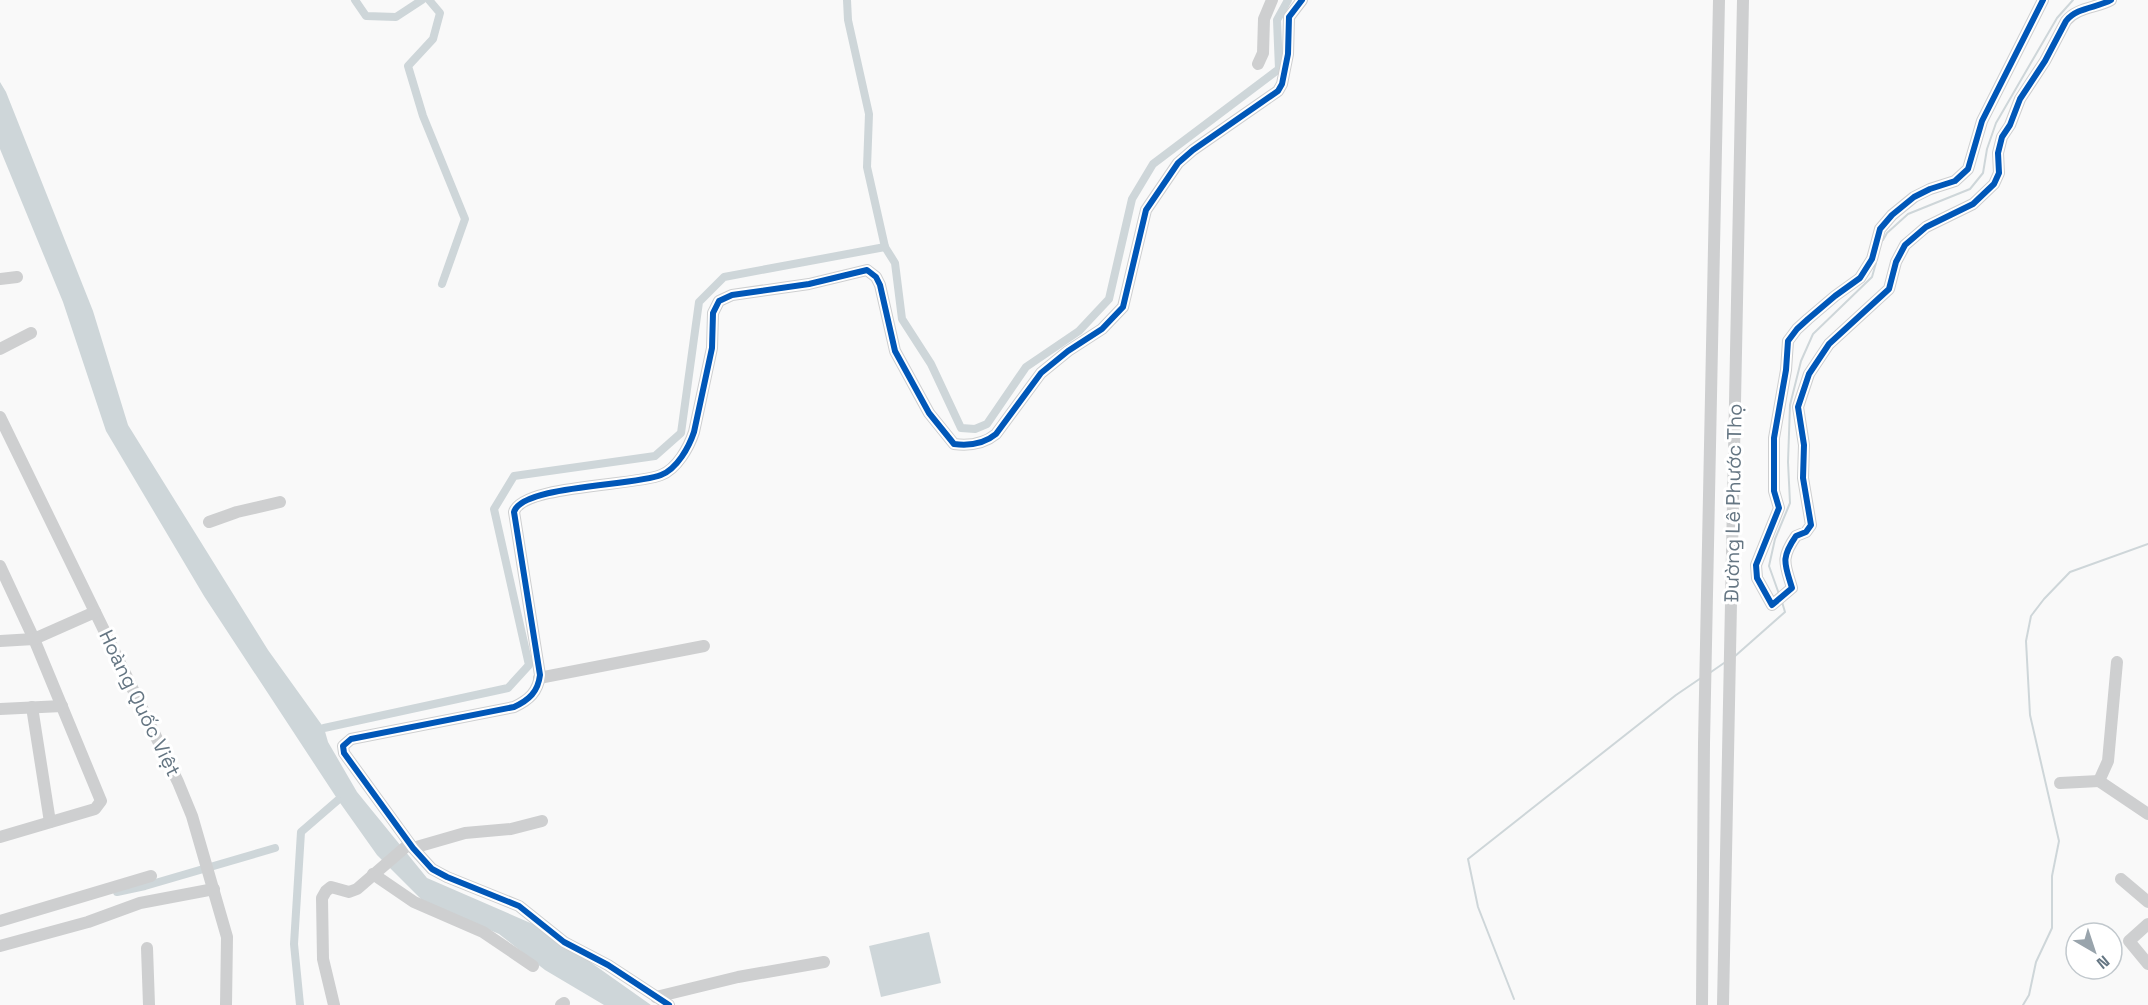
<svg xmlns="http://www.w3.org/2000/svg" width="2148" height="1005" font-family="'Space Grotesk',sans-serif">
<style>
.water{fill:#ced6d9}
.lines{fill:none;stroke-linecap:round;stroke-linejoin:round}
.stream{stroke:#ced6d9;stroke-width:2}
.canal{stroke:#ced6d9;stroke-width:8}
.minor{stroke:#cecfd0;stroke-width:12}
.cycleway-casing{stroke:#fff;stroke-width:10}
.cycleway{stroke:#0057b8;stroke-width:6}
.labels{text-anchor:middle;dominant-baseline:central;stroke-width:6;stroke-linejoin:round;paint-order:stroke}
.street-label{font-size:20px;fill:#657683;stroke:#fff}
</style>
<rect width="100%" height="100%" fill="#f9f9f9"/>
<g class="water">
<path d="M0,82L6,92L93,311L128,425L268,650L324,728L328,742L357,792L427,878L542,928L651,1005H604L545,970L499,934L423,901L377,855L338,800L204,596L106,431L63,302L0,149Z"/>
<path d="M929,932L941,983L881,997L869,946Z"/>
</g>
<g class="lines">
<g class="stream">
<path d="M1883,240L1887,233L1908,214L1970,189L1983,173L1987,149L1996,123L2057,18L2073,0"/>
<path d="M1779,594L1769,566L1775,539L1790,503L1788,462L1790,405L1801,361L1813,334L1872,277L1876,263"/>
<path d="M1734,657L1785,612L1782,602"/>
<path d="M1711,672L1724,663"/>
<path d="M1514,999L1478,907L1468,859L1676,695L1701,678"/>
<path d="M2023,1005L2029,995L2036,962L2052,928V876L2059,841L2030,715L2026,641L2031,616L2044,599L2070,572L2148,544"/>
</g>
<g class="canal">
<path d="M355,0L366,16L396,17L422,0"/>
<path d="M429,0L440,13L433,39L408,66L423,116L465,219L442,284"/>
<path d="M847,0L848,20L869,114L867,167L885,247L895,263L902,319L931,364L961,428L975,429L987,424L1026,367L1079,331L1109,299L1132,199L1153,164L1279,69L1277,20L1288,0"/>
<path d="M324,728L508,688L529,665L494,509L514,476L655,456L681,433L699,302L724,277L885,247"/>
<path d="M117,892L145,886L275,848"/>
<path d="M300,1005L294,944L301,832L338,800"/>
</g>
<g class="minor">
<path d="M2043,0L1982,121L1968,169L1955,181L1930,189L1914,197L1892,215L1880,229L1872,259L1860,278L1835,296L1808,319L1797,329L1788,341L1786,370L1774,438V491L1779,508L1756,565L1757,578L1772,605L1792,588C1785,564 1780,559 1796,536L1806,532L1811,525L1803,478L1804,445L1798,407L1809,374L1829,344L1889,289L1896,262L1905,245L1926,227L1973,204L1994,184L1999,173L1998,153L2002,137L2010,125L2020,99L2045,61L2066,21C2077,7 2097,8 2111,0"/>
<path d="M1258,64L1263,53L1264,19L1272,0"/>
<path d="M0,279L17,277"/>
<path d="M0,349L31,333"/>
<path d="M0,417L178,782L192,816L227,937L226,1005"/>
<path d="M209,522L237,512L280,502"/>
<path d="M0,566L34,639L101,801L95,809L0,837"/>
<path d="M0,641L34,639L95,612"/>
<path d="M2117,662L2108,761L2099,781L2148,814"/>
<path d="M539,678L704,646"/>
<path d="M32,707L50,822"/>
<path d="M0,709L62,706"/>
<path d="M2060,783L2099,781"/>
<path d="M413,848L465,833L511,829L542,821"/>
<path d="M373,874L414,902L483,932L533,966"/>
<path d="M2121,879L2148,902"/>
<path d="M0,921L151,876"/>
<path d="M2148,924L2129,941L2148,964"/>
<path d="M0,946L88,922L140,903L214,889"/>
<path d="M147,948L149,1005"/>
<path d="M656,997L738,977L824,962"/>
<path d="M334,1005L323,959L322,898L326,891L331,887L349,892L357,889L409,844"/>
<path d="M561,1005L564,1003"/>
<path d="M669,1005L608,965L564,942L519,906L447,877L432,869L413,848L344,753L343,746L351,739L514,707C529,700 538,692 540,675L514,512C522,485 634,486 661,475C677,469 689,447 694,432L712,348L713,313L719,301L732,295L809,284L867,270L876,277L880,285L895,351L929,413L954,444C970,446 984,444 996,434L1041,373L1068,351L1102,329L1123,307L1146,210L1178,163L1193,150L1278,91L1282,84L1288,54L1289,17L1302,0"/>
<path d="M1702,1005L1704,743L1719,0"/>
<path d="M1723,1005L1743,0"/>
</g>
<g class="cycleway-casing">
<g id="cycleway">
<path d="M2043,0L1982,121L1968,169L1955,181L1930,189L1914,197L1892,215L1880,229L1872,259L1860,278L1835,296L1808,319L1797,329L1788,341L1786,370L1774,438V491L1779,508L1756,565L1757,578L1772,605L1792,588C1785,564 1780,559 1796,536L1806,532L1811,525L1803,478L1804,445L1798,407L1809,374L1829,344L1889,289L1896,262L1905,245L1926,227L1973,204L1994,184L1999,173L1998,153L2002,137L2010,125L2020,99L2045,61L2066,21C2077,7 2097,8 2111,0"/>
<path d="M669,1005L608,965L564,942L519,906L447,877L432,869L413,848L344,753L343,746L351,739L514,707C529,700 538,692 540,675L514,512C522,485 634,486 661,475C677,469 689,447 694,432L712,348L713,313L719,301L732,295L809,284L867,270L876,277L880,285L895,351L929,413L954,444C970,446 984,444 996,434L1041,373L1068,351L1102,329L1123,307L1146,210L1178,163L1193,150L1278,91L1282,84L1288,54L1289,17L1302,0"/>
</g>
</g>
<use href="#cycleway" class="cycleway"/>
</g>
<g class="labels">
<g class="street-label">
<text transform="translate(1733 503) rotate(-89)">Đường Lê Phước Thọ</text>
<text transform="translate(140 703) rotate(64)">Hoàng Quốc Việt</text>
</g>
</g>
<g transform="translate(2094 951) rotate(141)"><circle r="28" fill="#ffffff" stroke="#c1c8cd" stroke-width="1.5"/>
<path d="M0-4.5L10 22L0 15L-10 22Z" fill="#99a4ac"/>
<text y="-9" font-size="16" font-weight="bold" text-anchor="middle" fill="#657683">N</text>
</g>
</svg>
